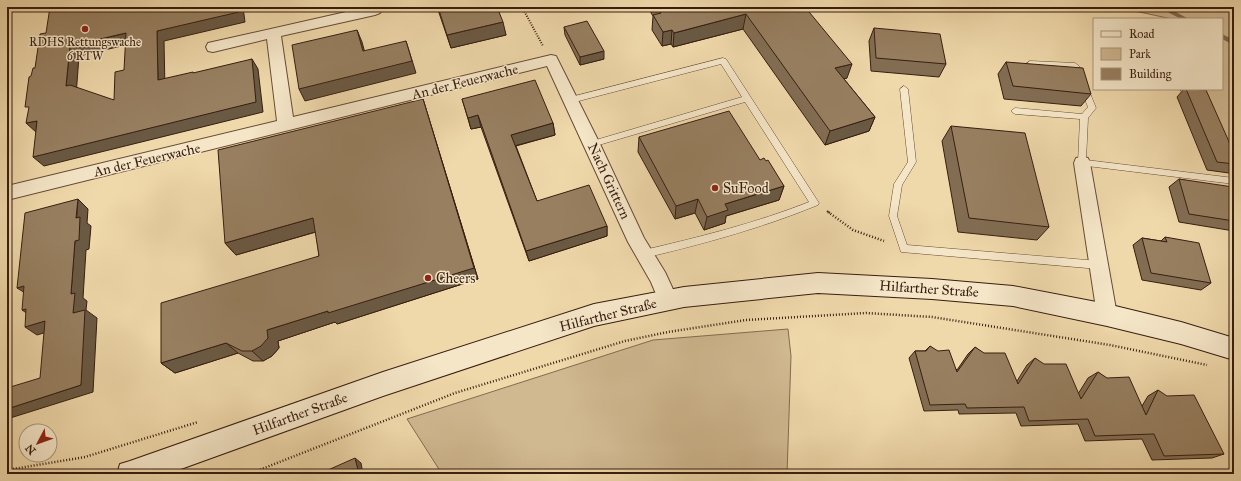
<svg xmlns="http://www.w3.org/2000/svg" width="1241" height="481" font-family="'IM FELL Great Primer',serif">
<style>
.green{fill:#d0b890;stroke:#846b50}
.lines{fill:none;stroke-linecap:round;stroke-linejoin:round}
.stream{fill:#80684d;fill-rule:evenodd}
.lane-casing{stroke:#654c36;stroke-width:1}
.street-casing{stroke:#654c36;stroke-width:2}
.secondary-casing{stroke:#371e10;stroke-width:2}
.path-far1{stroke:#371e10;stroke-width:2;stroke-dasharray:1 1.5;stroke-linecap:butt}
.path{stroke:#371e10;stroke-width:2.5;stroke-dasharray:1 2;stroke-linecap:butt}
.lane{fill:#f5e6c8;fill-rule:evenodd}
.street{fill:#f5e6c8;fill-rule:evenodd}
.secondary{fill:#f5e6c8;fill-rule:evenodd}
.wall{fill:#826d53;stroke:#371e10}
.shaded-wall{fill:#6a5943;stroke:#371e10}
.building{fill:#977f60;stroke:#371e10;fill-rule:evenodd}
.poi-dot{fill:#8f2418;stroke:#f5e6c8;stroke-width:1.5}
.labels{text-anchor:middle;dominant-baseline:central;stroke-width:3;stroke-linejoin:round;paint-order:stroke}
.far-poi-label{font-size:12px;fill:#371e10;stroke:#f5e6c8}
.street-label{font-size:14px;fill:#371e10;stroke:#f5e6c8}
.poi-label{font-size:14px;fill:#371e10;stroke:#f5e6c8;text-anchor:start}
</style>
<rect width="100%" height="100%" fill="#efd8aa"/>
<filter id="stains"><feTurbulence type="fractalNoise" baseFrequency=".005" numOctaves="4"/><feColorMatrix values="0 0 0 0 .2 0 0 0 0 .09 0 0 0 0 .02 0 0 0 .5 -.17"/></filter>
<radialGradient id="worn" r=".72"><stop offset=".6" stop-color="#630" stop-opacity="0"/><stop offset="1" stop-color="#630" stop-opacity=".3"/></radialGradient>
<g class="green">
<path d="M1093,7H1234V167L1205,89H1222V19H1172L1130,10Z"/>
<path d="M788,329L791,356L787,474H442L407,419L653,340Z"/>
</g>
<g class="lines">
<g class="stream">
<path d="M1158,7H1166L1189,19H1181Z"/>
<path d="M1222,34L1234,40V45L1222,39Z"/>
</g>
<g class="lane-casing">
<g id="lane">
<path d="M723,58L726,59L819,203L818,205C762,228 703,244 644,258L641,257L639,254L641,251L644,250C700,237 756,223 809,202L745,102L592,147L589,146L588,144L589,142L742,97L721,64L571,103L567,100L571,97Z"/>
<path d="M1030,61L1075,63L1079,66L1096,108L1088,118L1086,160L1234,178V184L1079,165L1078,163L1080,119L1015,114L1011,111L1015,108L1082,114L1088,107L1072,68L1027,66L1026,64Z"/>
<path d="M904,86L908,89L916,162L902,185L897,216L907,245L1099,261L1102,262L1104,265L1102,268L1099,269L901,252L889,216L894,184L908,162L900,89Z"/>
</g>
</g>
<g class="street-casing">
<g id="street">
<path d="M368,7H380L382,10L380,13L375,15L281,36L293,117L551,55L556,56L600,144L644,238L665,272L678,300L675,306L668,308L661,306L651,282L628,242L547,66L7,200V186L277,121L267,39L213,52L208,51L206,47L208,43Z"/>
<path d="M1082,157L1088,158L1090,163L1117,315L1114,321L1107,324L1100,321L1097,315L1074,163L1076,158Z"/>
</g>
</g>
<g class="secondary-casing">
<path id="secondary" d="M818,273L932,279L1013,286L1107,304L1181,322L1234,338V360L1181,344L1107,326L1013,306L932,299L818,293L684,307L594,326L383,396L167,474H117L120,464L130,461L383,372L594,304L684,287Z"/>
</g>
<g class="path-far1">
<path d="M522,7L543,46"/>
<path d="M1178,89L1185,92"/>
<path d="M827,211L830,213"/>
</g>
<g class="path">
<path d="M828,212L853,230L884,241"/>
<path d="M7,470L85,457L198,422"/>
<path d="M249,474L455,393L625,341L668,332L746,320L866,313L932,317L1110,345L1207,365"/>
</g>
<use href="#lane" class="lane"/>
<use href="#street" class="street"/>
<use href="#secondary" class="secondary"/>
</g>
<g class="wall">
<path d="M437,7H497L506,35L451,48Z"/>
<path d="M652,7H764L847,78L844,79L875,117L869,131L825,145L743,29L673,47L671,44L662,46L652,30L653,16L651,13Z"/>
<path d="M564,27L604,59L580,65L565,35Z"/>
<path d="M874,28L946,64L939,77L871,71L869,41Z"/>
<path d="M1006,62L1091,94L1081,106L1004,99L998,74Z"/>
<path d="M1184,89H1196L1234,153V169L1229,173L1207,170L1177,97Z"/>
<path d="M423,99L478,279L337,324L335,322L278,341L279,348L272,356L263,361H253L238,353L175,373L161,363L319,256L316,232L236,255L225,243Z"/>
<path d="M462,99L553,123L555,135L516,146L537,201L607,226V236L529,261L481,127L471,129Z"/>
<path d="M951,126L1049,227L1037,240L958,232L942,141Z"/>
<path d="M639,137L760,160L784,186L779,200L726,216L725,223L704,230L695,213L675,219L638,152Z"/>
<path d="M1179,179L1234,190V231L1179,222L1169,187Z"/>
<path d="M1165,237L1211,283L1201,290L1142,280L1133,245L1142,238L1161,241Z"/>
<path d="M930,346L957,370L968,354L975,347L1017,381L1027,365L1035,358L1078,394L1088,378L1098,372L1142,406L1148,396L1158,390L1224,454L1212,458L1152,460L1142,439L1085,441L1078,424L1021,426L1016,413L959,414L958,410L924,411L909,358L915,351H925Z"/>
</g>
<g class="shaded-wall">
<path d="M238,7H243L245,22L164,41L165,90L158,80L157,31Z"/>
<path d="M746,14L743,29L673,47L674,33Z"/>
<path d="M503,22L506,35L451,48L447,35Z"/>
<path d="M357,30L362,42L368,64L363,51Z"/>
<path d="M672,30L671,44L662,46L663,32Z"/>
<path d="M126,33L134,43L79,56L76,96L66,86L70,46Z"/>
<path d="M406,41L416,73L305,101L299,89Z"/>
<path d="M604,51V59L580,65V57Z"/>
<path d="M252,59L258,69L263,112L44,166L33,157Z"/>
<path d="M852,64L847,78L830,83L835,68Z"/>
<path d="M423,99L478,279L337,324L335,322L278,341L279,348L272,356L263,361L252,351L267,330L328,311Z"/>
<path d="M478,115L481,127L471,129L468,118Z"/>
<path d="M875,117L869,131L825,145L830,131Z"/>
<path d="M37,121V133L26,123Z"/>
<path d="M553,123L555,135L514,146L511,135Z"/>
<path d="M784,186L779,200L726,216L725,223L704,230L707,217L725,204Z"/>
<path d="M78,199L88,209L87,223L91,226L89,249L86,250L83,298L87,301L86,310L97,318L93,392L7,419V409L81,385L71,294Z"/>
<path d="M698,199L695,213L675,219L676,206Z"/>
<path d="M313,218L322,230L236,255L225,243Z"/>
<path d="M607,226V236L529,261L526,251Z"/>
<path d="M24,286L30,296L17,288Z"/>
<path d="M26,309L34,318L22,310Z"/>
<path d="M45,321L57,329L37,335L25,327Z"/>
<path d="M226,343L238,353L175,373L161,363Z"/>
<path d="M355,458L361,463L363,474H359Z"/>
</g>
<g class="building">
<path d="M50,7H238L239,12L157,31L158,80L193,72V73L252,59L256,102L33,157L37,121L26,123L29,107H25L29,77L31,76L33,68H35L40,34L46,33ZM126,33L124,70L115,72L114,100L70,85L66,86L70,46Z"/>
<path d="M438,7H497L503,22L447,35Z"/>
<path d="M658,7H764L780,11L796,7H805L852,64L835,68L875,117L830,131L746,14L674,33L672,30L663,32L653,15L661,13Z"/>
<path d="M587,21L604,51L580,57L564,27Z"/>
<path d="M874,28L940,34L946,64L876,58Z"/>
<path d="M357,30L363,51L406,41L412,61L299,89L292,45Z"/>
<path d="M1006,62L1083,68L1091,94L1013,86Z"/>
<path d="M535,80L553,123L511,135L537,201L589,185L607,226L526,251L478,115L468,118L462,99Z"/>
<path d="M1186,89L1206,90L1234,153V164L1217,162Z"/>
<path d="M423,99L474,268L328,313V311L267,330L268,338L261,346L252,351H242L226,343L161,363V303L319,256L313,218L225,243L218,150Z"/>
<path d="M729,111L760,160L764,158L766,161L768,160L784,186L725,204L728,210L707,217L698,199L676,206L639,137Z"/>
<path d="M951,126L1025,133L1049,227L969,218Z"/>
<path d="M1179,179L1233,187L1234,190V221L1189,214Z"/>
<path d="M78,199L76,218L80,217L79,240L75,241L71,294L75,293L73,313L85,310L81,385L7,409V388L40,378L45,321L25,327L26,309L22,310L24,286L17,288L25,213Z"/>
<path d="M1165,237L1199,243L1211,283L1151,273L1142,238L1167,242Z"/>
<path d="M930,346L938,351L949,350L957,372L975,347L984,353H1005L1018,384L1035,358L1044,364H1066L1081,399L1098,372L1107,378L1129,377L1146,415L1158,390L1167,396L1194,395L1224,454L1164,456L1154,434L1095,436L1088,419L1029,421L1024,407L967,408L965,404L930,405L915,351H926Z"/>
<path d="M355,458L359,474H319Z"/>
<path d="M313,471L314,474H307Z"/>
</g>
<g class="poi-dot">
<circle cx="85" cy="29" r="4"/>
<circle cx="715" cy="188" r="4"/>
<circle cx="428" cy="278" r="4"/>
</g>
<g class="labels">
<g class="far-poi-label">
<text x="85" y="42">RDHS Rettungswache<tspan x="85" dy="14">6 RTW</tspan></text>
</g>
<g class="street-label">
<text transform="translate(465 82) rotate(-14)">An der Feuerwache</text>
<text transform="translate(147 160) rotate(-13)">An der Feuerwache</text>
<text transform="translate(609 181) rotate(65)">Nach Grittern</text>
<text transform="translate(929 289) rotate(4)">Hilfarther Straße</text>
<text transform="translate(608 315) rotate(-14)">Hilfarther Straße</text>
<text transform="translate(300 414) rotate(-20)">Hilfarther Straße</text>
</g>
<g class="poi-label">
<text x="723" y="188">SuFood</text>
<text x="436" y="278">Cheers</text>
</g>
</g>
<rect width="1241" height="481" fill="none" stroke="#efd8aa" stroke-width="24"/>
<rect x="8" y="8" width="1225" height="465" fill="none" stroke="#371e10" stroke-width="2"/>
<rect x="12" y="12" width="1217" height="457" fill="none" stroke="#371e10"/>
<rect x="1093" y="18" width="130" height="72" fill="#f5e6c8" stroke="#a9967e"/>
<rect x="1101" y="31" width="20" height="6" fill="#f5e6c8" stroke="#a9967e"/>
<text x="1129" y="38" font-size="12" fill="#371e10">Road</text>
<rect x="1101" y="48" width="20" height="12" fill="#d0b890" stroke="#a9967e"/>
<text x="1129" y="58" font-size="12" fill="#371e10">Park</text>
<rect x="1101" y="68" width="20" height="12" fill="#977f60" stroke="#a9967e"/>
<text x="1129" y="78" font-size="12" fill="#371e10">Building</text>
<g transform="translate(38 443) rotate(229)"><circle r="19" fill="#f5e6c8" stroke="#a9967e"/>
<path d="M0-3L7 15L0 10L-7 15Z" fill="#8f2418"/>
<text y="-6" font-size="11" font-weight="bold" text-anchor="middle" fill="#371e10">N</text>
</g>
<rect width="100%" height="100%" filter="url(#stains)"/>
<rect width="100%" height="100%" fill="url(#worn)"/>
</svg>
